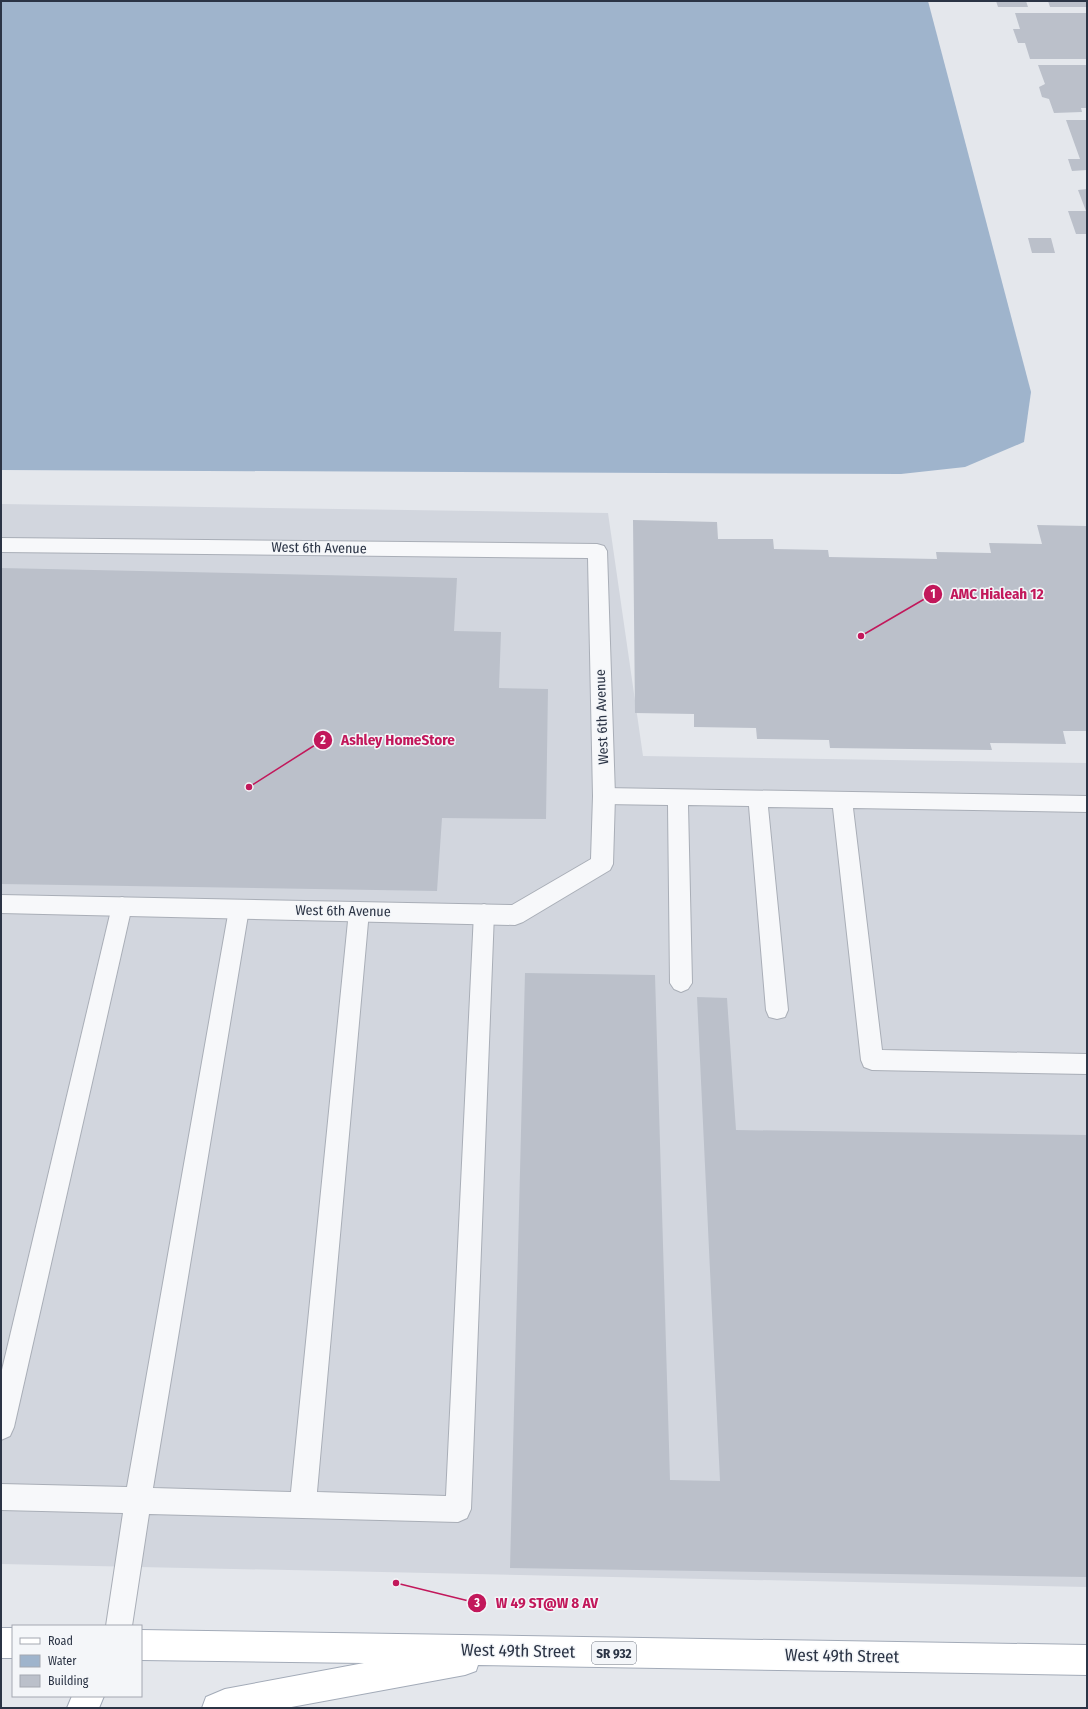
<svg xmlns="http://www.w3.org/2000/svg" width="1088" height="1709" font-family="'Fira Sans Condensed',sans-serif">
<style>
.built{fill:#d2d6de}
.water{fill:#9fb4cc}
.building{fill:#bbc0ca}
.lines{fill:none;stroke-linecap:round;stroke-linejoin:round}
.lane-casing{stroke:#a9aeb7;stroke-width:2}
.street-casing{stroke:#a9aeb7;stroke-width:2}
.primary-casing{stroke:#a3abb8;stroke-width:2}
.lane{fill:#f7f8fa;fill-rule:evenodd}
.street{fill:#f7f8fa;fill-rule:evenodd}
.primary{fill:#fff;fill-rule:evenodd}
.labels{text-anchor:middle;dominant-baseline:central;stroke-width:3;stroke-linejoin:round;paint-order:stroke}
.shield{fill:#f4f6f9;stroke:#676e7b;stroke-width:1}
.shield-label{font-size:13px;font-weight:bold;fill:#2b3445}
.street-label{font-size:14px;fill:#2b3445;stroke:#f4f6f9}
.near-street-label{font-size:17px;fill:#2b3445;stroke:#f4f6f9}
.leader{fill:none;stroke:#c2185b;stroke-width:1.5}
.callout-dot{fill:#c2185b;stroke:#f4f6f9;stroke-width:1.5}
.mark-label{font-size:12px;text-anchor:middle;font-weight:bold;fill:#fff}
.callout-label{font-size:15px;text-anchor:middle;font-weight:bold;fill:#c2185b;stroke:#f4f6f9;stroke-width:3;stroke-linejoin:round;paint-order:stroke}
</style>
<rect width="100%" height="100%" fill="#e4e7ec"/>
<path class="built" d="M1,504L608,513L643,756L1087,763V1587L1,1564Z"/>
<path class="water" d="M1,1H928L1031,392L1024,442L965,467L901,474L1,470Z"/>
<g class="building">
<path d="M996,1H1026L1028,7H998Z"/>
<path d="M1048,1H1087V7H1050Z"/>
<path d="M1015,13H1087V59H1030L1025,43H1018L1013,29H1020Z"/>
<path d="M1038,65H1087V108H1081L1082,112L1054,113L1049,99L1042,97L1039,87L1045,84Z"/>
<path d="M1066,120H1087V170L1072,171L1068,159H1080Z"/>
<path d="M1087,189V234H1076L1068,211H1086L1078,190Z"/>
<path d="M1028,238H1051L1055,253H1032Z"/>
<path d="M633,520L717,522L718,539H773L774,549L828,550L829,557L937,559L936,552L991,553L989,543L1042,544L1037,525L1087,526V731H1063L1066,744L990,743L992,750L830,748L829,740L757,739L756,728L694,727V714L635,713Z"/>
<path d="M1,568L457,578L454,631L501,632L499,688L548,689L546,819L442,818L437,891L1,884Z"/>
<path d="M525,973L655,975L670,1480L720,1481L697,997L727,998L736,1130L1087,1135V1577L510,1568Z"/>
</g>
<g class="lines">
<g class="lane-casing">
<g id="lane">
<path d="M604,788L1087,796V812L853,808L882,1050L1087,1054V1074L872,1070L864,1067L861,1060L833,808L768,807L788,1010L785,1017L777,1019L769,1017L766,1010L749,806L688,805L692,983L688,989L681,992L674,989L670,983L668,805L604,804L597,801L594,796L597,791Z"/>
<path d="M122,897L129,900L132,906L14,1427L10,1436L1,1440V1374L112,906L115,900Z"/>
<path d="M239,900L246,903L249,909L153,1488L291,1492L349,911L352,905L359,902L366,905L369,911L317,1492L446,1496L474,913L477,907L484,904L491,907L494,913L471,1509L467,1518L458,1522L149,1514L132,1626H106L123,1513L1,1510V1484L127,1487L229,909L232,903Z"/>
</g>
</g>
<g class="street-casing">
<path id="street" d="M1,538L597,544L604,546L607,551L615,796L613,864L610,870L523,922L515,925L1,913V895L512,905L591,859L593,796L588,558L1,552Z"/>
</g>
<g class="primary-casing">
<g id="primary">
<rect x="1" y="1628" width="12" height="30"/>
<path d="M141,1630L1087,1645V1675L478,1665L476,1671L465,1675L286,1708H202L206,1697L225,1689L364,1663L141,1660Z"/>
<path d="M72,1696H104L99,1708H67Z"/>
</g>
</g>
<use href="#lane" class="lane"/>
<use href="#street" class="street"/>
<use href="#primary" class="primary"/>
</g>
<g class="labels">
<rect class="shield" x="592" y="1642" width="44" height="22" rx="3"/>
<g class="shield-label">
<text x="614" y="1653">SR 932</text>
</g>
<g class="street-label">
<text transform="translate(319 548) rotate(1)">West 6th Avenue</text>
<text transform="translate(602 717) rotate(-92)">West 6th Avenue</text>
<text transform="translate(343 911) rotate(1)">West 6th Avenue</text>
</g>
<g class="near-street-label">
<text transform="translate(518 1651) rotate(1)">West 49th Street</text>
<text transform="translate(842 1656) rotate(1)">West 49th Street</text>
</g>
</g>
<path class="leader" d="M861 636L933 594M249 787L323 740M396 1583L477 1603"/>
<g class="callout-dot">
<circle cx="861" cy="636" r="4"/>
<circle cx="249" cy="787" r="4"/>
<circle cx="396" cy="1583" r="4"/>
<circle cx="933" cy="594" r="10"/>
<circle cx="323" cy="740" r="10"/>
<circle cx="477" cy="1603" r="10"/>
</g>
<g class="mark-label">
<text x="933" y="598">1</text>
<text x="323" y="744">2</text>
<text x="477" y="1607">3</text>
</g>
<g class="callout-label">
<text x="997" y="599">AMC Hialeah 12</text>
<text x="398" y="745">Ashley HomeStore</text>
<text x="547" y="1608">W 49 ST@W 8 AV</text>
</g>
<rect width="1088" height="1709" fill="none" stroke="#2b3445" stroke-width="4"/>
<rect x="12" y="1625" width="130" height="72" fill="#f4f6f9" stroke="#a4a8b1"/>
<rect x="20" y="1638" width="20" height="6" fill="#ffffff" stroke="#a4a8b1"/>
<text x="48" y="1645" font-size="12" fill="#2b3445">Road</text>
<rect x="20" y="1655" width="20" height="12" fill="#9fb4cc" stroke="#a4a8b1"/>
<text x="48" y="1665" font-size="12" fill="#2b3445">Water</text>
<rect x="20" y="1675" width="20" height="12" fill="#bbc0ca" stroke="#a4a8b1"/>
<text x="48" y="1685" font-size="12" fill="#2b3445">Building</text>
</svg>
